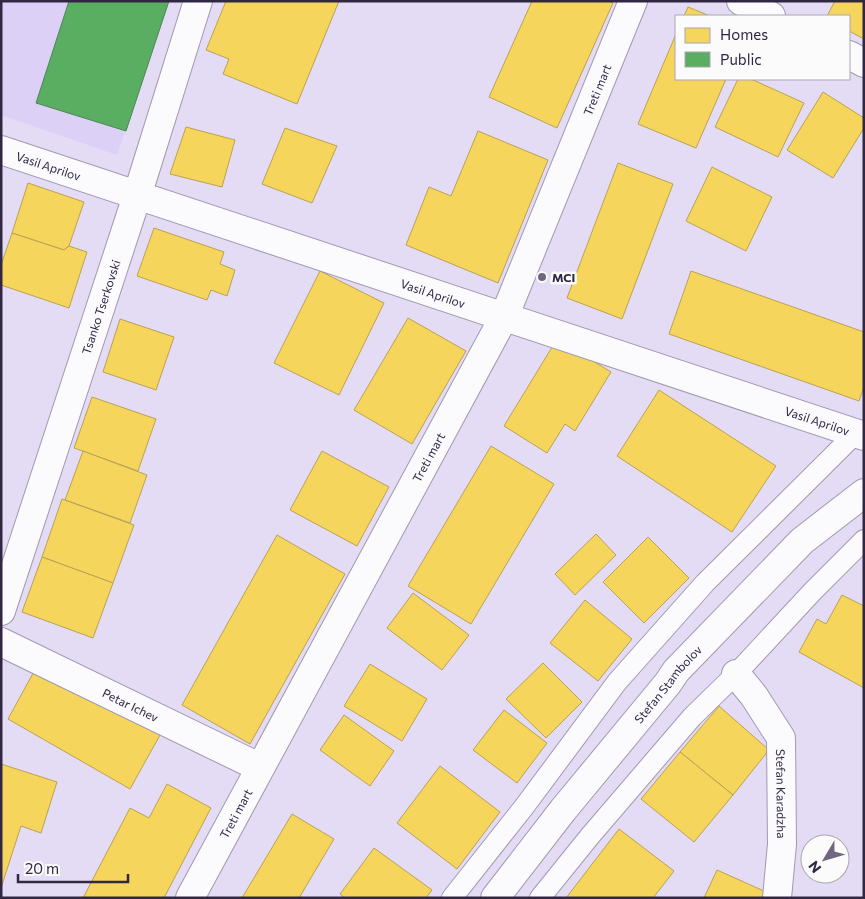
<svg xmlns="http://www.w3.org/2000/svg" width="865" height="899" font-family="Commissioner,sans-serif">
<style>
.built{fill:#dcd0f6}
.homes{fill:#f6d55c;stroke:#bba154}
.public{fill:#5aae61;stroke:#4e8658}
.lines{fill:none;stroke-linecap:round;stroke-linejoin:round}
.lane-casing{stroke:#a199b0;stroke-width:22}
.street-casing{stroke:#a199b0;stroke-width:30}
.lane{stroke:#fbfafd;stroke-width:20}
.street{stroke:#fbfafd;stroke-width:28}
.poi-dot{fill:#706681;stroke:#fbfbfb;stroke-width:2}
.labels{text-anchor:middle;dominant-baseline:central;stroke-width:5;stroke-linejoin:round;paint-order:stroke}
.street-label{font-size:12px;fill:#312743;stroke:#fbfbfb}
.poi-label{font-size:12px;font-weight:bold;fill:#312743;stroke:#fbfbfb;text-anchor:start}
</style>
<rect width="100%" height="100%" fill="#e4dcf4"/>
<path class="built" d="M1,1H169L117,155L1,115Z"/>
<g class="homes">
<path d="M226,1H339L297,104L223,74L229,59L206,50Z"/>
<path d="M532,1H608L613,3L557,128L489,97Z"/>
<path d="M835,1H864V39L849,31V16H827Z"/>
<path d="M688,7L710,16H684Z"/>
<path d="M676,34V79H726L696,148L638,124Z"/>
<path d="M738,79H751L804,103L778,157L715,127Z"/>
<path d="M823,92L864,118V128L833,178L787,150Z"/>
<path d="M186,127L235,140L222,187L170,174Z"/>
<path d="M285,128L337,146L312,203L262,184Z"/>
<path d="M478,131L548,160L498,283L406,245L429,187L451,196Z"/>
<path d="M618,163L673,184L622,319L567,298Z"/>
<path d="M712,167L772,197L746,251L686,221Z"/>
<path d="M28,183L84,202L69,246L64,250L12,233Z"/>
<path d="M154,228L224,252L220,264L235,270L227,296L211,290L207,300L137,276Z"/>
<path d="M12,233L64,250L69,246L87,252L69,308L1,285V265Z"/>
<path d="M320,271L384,303L339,395L274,363Z"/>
<path d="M691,271L864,332V387L859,401L669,334Z"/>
<path d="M408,318L466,351L412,444L354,410Z"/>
<path d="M120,319L174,337L156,390L103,372Z"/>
<path d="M557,339L611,372L575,431L565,424L547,453L504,426Z"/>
<path d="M659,390L776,466L732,532L617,456Z"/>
<path d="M92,397L156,419L138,471L74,448Z"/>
<path d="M491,446L554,484L471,624L408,586Z"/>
<path d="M83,451L147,475L130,523L65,500Z"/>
<path d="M322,451L389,487L357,546L290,510Z"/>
<path d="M62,499L134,525L113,583L42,557Z"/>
<path d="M596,534L616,555L575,595L555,574Z"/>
<path d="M277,535L345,574L250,744L182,705Z"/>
<path d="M648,537L689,578L644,623L603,582Z"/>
<path d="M42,557L113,583L93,638L22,612Z"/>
<path d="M413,593L469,635L442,670L387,628Z"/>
<path d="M842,595L864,606V688L799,652L817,619L826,624Z"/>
<path d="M585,600L632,639L598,681L550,643Z"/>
<path d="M543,663L582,702L546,738L506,699Z"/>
<path d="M370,664L427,699L402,741L344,706Z"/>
<path d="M37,666L160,735L130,789L8,719Z"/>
<path d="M719,706L769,750L733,795L680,752Z"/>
<path d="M504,710L547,743L517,783L473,750Z"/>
<path d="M344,715L394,751L370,786L320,750Z"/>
<path d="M680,752L733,795L694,842L641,799Z"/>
<path d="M1,764L57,782L41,833L21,826L1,888Z"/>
<path d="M440,766L500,812L457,869L397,823Z"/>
<path d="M167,784L211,808L164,898H83L130,808L149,818Z"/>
<path d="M292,814L334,839L299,898H242Z"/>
<path d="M619,829L674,871L653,898H566Z"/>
<path d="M374,848L432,890L426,898H345L340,894Z"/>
<path d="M717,870L773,895L771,898H704Z"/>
</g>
<path class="public" d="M69,1H169L126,131L36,103Z"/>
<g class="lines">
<g class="lane-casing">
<g id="lane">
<path d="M452,898L524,807L617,682L705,583L856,433"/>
<path d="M540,898L590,836L692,717L736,674L813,591L864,540"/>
</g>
</g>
<g class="street-casing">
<g id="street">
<path d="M741,1L771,16"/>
<path d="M849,55L864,63"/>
<path id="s1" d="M1,150L864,436"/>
<path id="s2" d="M1,611L137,196L198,1"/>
<path id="s3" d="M1,642L259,767"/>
<path id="s4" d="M736,674L754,696L781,738L782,844L777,898"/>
<path id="s5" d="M190,898L504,317L633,1"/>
<path id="s6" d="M495,898L563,810L668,683L676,671L802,541L864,493"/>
</g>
</g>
<use href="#lane" class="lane"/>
<use href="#street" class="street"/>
</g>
<circle class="poi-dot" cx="542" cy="277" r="5"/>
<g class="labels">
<g class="street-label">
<text stroke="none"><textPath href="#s5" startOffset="906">Treti mart</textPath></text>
<text stroke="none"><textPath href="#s1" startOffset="50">Vasil Aprilov</textPath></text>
<text stroke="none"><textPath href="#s1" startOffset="455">Vasil Aprilov</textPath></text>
<text stroke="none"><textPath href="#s2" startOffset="320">Tsanko Tserkovski</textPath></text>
<text stroke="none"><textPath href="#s1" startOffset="860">Vasil Aprilov</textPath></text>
<text stroke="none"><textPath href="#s5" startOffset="501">Treti mart</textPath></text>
<text stroke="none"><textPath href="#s6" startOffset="275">Stefan Stambolov</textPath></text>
<text stroke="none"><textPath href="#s3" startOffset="144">Petar Ichev</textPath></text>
<text stroke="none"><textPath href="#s4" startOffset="134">Stefan Karadzha</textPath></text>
<text stroke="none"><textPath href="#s5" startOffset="96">Treti mart</textPath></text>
</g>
<g class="poi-label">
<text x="552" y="277">MCI</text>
</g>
</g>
<rect width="865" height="899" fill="none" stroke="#312743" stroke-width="5"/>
<rect x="675" y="15" width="175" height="65" fill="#fbfbfb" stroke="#aaa6b1"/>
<rect x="685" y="28" width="25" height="15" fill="#f6d55c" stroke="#aaa6b1"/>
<text x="720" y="40" font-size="15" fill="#312743">Homes</text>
<rect x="685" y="52" width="25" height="15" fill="#5aae61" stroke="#aaa6b1"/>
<text x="720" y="65" font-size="15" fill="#312743">Public</text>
<g transform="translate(825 859) rotate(232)"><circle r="24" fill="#fbfbfb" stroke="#aaa6b1"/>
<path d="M0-4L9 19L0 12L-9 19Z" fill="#706681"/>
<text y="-8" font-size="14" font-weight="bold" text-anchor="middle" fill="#312743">N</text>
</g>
<path d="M18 874v8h110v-8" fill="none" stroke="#312743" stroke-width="2.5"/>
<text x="25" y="874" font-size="15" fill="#312743" stroke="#fbfbfb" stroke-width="4" paint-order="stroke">20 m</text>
</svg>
